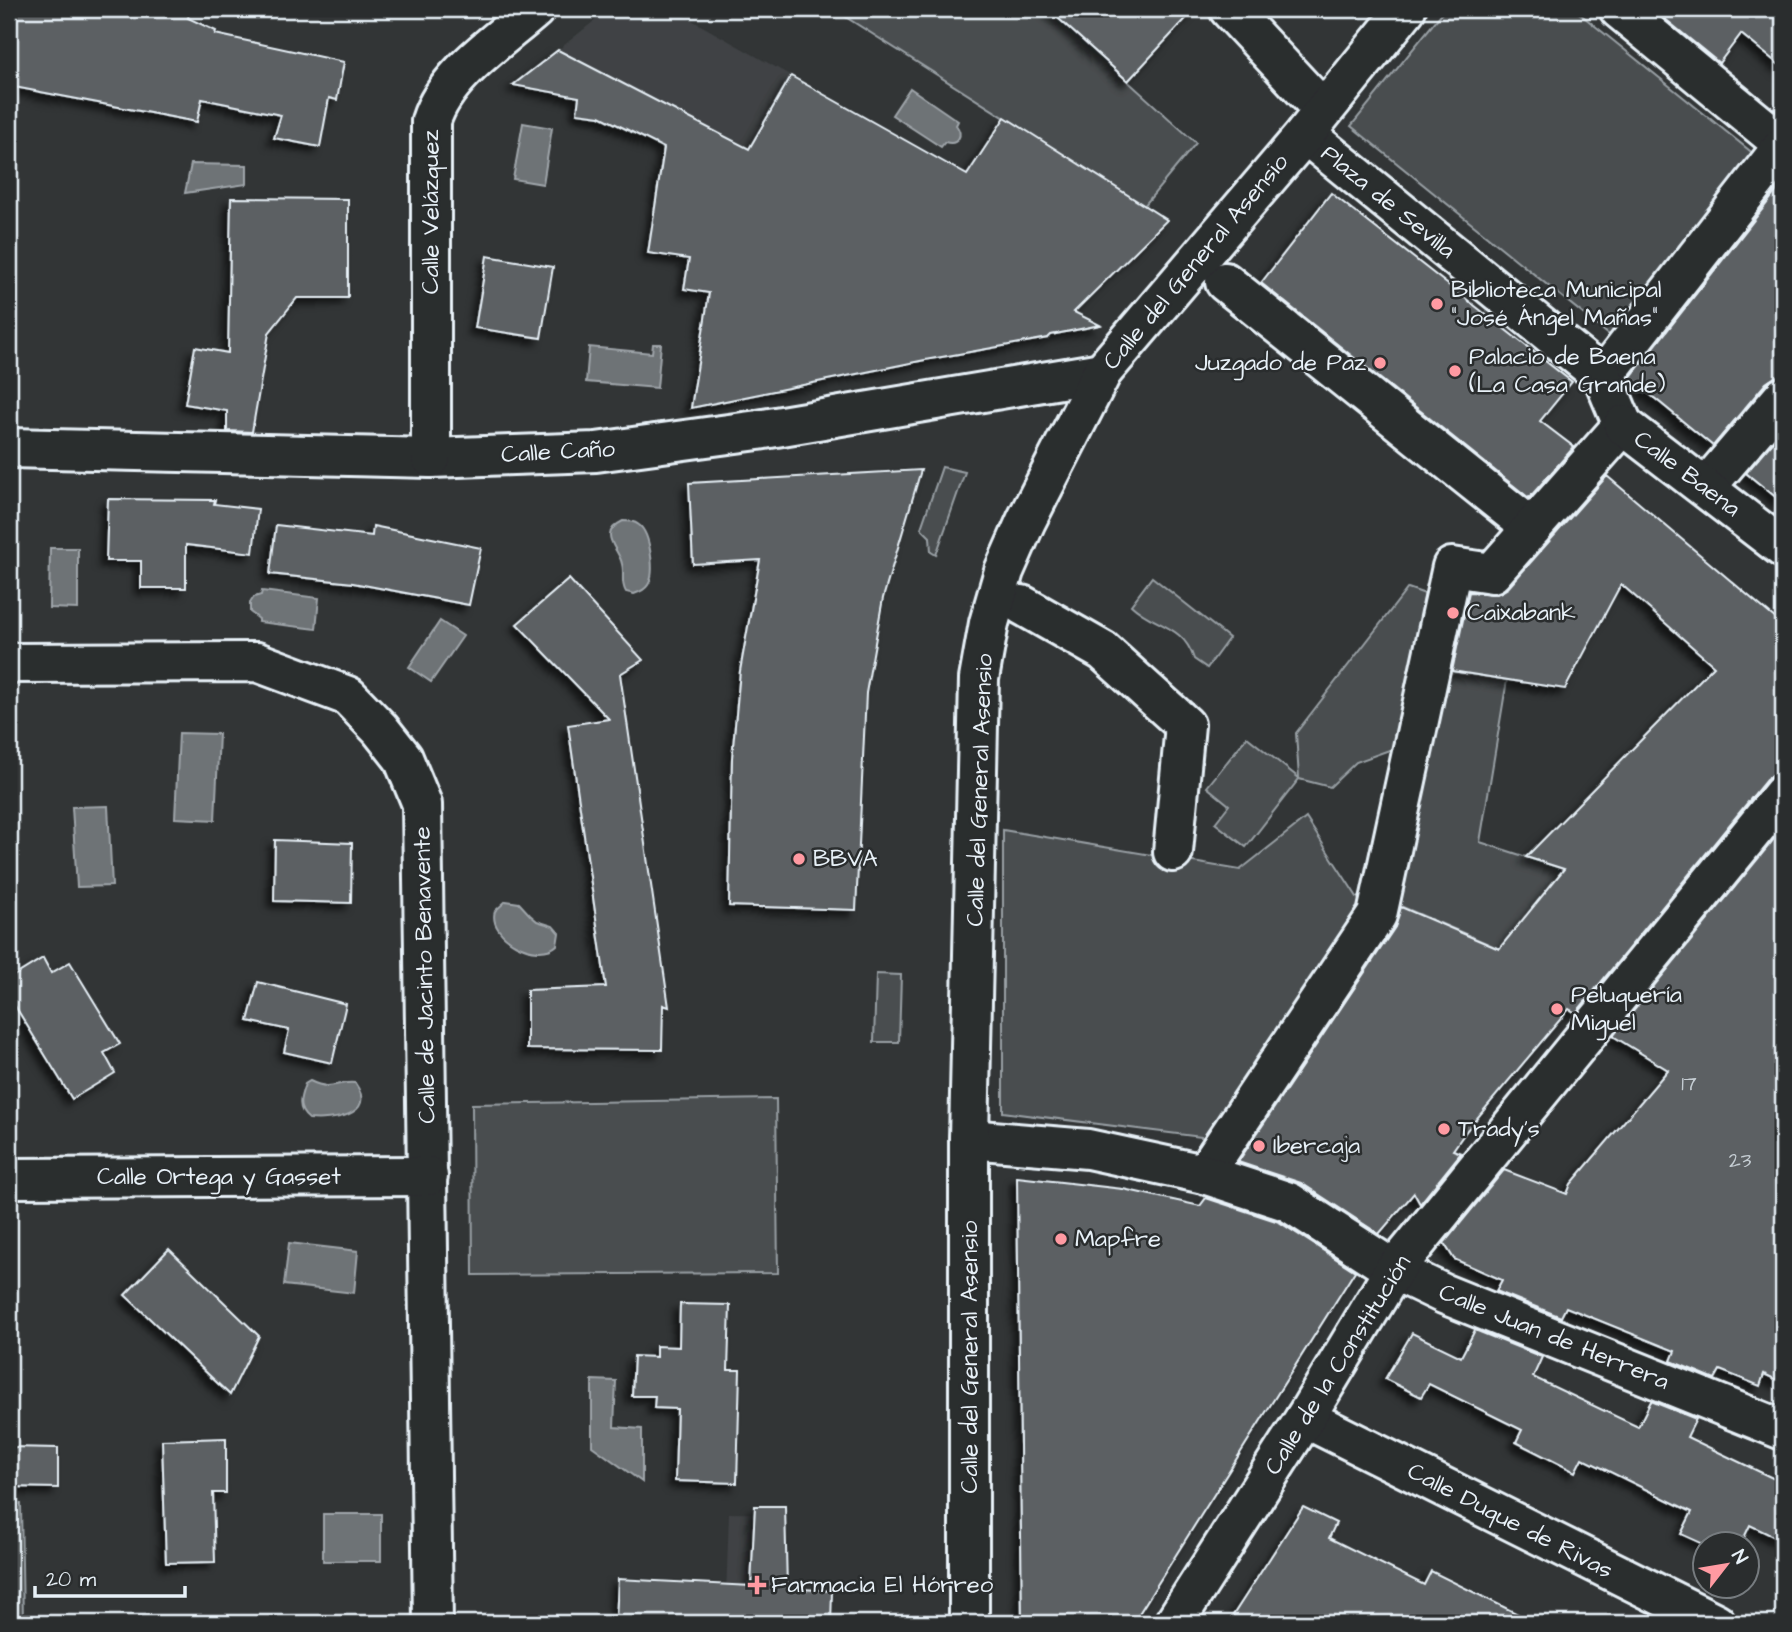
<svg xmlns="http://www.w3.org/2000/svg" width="1792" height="1632" font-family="'Architects Daughter',sans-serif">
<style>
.built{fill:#3f4244}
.green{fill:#494d4f;stroke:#989fa4;stroke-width:2}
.water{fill:#6e7376;stroke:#9fa5aa;stroke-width:2}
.building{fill:#5c6063;stroke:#e8f1f8;stroke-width:2;filter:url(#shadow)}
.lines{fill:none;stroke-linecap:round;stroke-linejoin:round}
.pedestrian-casing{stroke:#e8f1f8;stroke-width:44}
.minor-casing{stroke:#e8f1f8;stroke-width:44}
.secondary-casing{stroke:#e8f1f8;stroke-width:44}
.pedestrian{stroke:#2a2d2e;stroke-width:38}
.minor{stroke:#2a2d2e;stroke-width:38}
.secondary{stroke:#2a2d2e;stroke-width:38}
.poi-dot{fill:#ff9aa2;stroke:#2a2d2e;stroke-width:2.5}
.labels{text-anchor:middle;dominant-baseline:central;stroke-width:5;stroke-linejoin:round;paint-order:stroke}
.number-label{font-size:21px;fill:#c5cdd3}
.street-label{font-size:24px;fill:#e8f1f8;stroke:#2a2d2e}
.poi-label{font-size:24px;fill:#e8f1f8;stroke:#2a2d2e;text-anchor:start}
</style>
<defs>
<filter id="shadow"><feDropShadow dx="-6" dy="6" stdDeviation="3.5" flood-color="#0009"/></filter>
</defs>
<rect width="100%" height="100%" fill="#323536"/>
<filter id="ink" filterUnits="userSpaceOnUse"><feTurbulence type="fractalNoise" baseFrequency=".0143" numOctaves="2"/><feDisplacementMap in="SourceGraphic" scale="14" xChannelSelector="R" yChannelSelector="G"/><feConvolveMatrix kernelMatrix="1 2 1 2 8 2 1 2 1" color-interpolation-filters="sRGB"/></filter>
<g filter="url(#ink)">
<g class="built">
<path d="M609,9H672L1065,230L1060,235L1113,273L1073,313L558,50Z"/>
<path d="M729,1513L785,1514L789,1623H725Z"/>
</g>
<g class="green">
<path d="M833,9H1048L1196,143L1144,206Z"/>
<path d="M1445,9H1574L1760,159L1614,339L1351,126Z"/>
<path d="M942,467L965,472L936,555L931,552L930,537L921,528Z"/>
<path d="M1152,577L1229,638L1207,668L1194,659C1183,624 1154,627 1131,605Z"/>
<path d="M1408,588L1425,594L1395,748L1356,762L1330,787L1299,779L1246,847L1215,823L1229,805L1207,787L1247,737L1299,778L1296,733Z"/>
<path d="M1442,671L1507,680L1480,842L1564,869L1500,949L1398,905Z"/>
<path d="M1306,818L1368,914L1217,1139L1003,1112V830L1240,870Z"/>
<path d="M876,974L901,975L899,1042H874Z"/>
<path d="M776,1099L778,1273L473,1275L472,1104Z"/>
<path d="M9,1504H21L23,1623H9Z"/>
</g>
<g class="water">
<path d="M910,88L958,121L956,125C964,135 958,146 945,142L941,147L892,115Z"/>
<path d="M523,123L552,128L543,184L513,179Z"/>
<path d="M191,164L247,165V184L185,193Z"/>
<path d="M653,344H661L657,388L586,382L589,347L652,353Z"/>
<path d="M623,521C629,521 634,521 639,525C650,533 656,573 648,585C645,590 640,592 634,594L626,592C620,582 625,575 622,564C619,548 596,534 623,521Z"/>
<path d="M50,548H78V609L49,608Z"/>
<path d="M262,591L319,598L316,629L258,622L259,619L250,612V603L254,597L261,595Z"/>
<path d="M440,621L463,636L431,682L409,667Z"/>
<path d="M179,733L219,734L215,820L175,818Z"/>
<path d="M108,806L112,886L77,887L72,807Z"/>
<path d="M506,901L519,903L530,915L537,921L553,926L559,933L557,945C538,963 487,937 495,911Z"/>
<path d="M310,1081C333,1092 335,1081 355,1083C379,1116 330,1121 309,1119C296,1109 300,1098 305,1084Z"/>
<path d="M289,1243L358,1251L354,1293L284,1285Z"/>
<path d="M592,1380L616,1381L614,1427L642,1429V1482L592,1446Z"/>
<rect x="323" y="1514" width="58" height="47"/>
</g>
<g class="building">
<path d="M9,9H190L188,18L216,31L215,34L344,62L337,100L329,98L320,147L274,138L281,115L202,99L197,122L9,86Z"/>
<path d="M1048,9H1195L1128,81Z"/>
<path d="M1653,9H1783V68L1741,34L1719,63Z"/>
<path d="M558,50L749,149L791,76L967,175L1005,117L1167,220L1074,312L1100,325L1051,335L1048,338L925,360L691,408L709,293L684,289L689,259L648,253L664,148L600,116L577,113L579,97L513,85Z"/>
<path d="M1783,183V376L1775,377L1766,383L1713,446L1630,378Z"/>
<path d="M1331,193L1572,382L1540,421L1574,447L1529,498L1261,283Z"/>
<path d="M231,198L348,199V298H297L269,333L252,432L227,431V411L185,404L195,347L228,353Z"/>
<path d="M487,256L553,267L541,338L475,328Z"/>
<path d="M1783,430V503L1746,473Z"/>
<path d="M921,470L883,598L866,693L856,910L729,906L732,758L740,671L760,560L693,564L689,483Z"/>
<path d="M1607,476L1783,625V773L1775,774L1766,780L1576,1013L1569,1009L1467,1130L1453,1150L1461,1153L1420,1204L1414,1193L1379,1234L1301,1183L1238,1162L1395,927L1401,907L1499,949L1564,869L1526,857L1714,666L1621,584L1565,689L1452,671L1469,592L1497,594L1508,588Z"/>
<path d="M108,499L215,500L214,504L258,509L253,553L186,545V588H141V561H106Z"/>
<path d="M276,525L372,536L373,526L481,548L469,605L353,583L270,574Z"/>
<path d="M569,579L643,660L620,674L669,1007L663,1005L662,1050L527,1049V990L606,987L568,725L609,719L517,624Z"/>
<path d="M1783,828V1383L1764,1374L1760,1386L1720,1370L1715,1379L1671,1361L1675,1351L1566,1307L1561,1317L1496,1291L1502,1280L1454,1259L1444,1243L1504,1170L1567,1194L1571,1184L1668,1070L1613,1036Z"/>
<path d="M275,840L352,843L351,903L274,901Z"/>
<path d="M43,958L51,973L70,962L120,1044L104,1053L115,1073L72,1099L9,996V979Z"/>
<path d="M258,982L346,1004L332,1063L284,1052L289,1030L248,1021Z"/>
<path d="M1017,1177L1123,1189L1200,1206L1206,1198L1279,1222L1355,1271L1133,1623H1022Z"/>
<path d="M169,1249L259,1336L230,1395L125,1295Z"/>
<path d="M680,1304L730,1305L728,1370H740L737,1483L675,1481L677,1409L654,1408L655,1396H632L634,1356L656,1357V1346L679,1347Z"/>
<path d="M1475,1330L1542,1357L1533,1377L1638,1427L1651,1401L1696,1419L1687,1437L1783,1483V1541L1750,1525L1741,1544H1703L1681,1534L1692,1512L1582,1458L1575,1472L1516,1442L1522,1430L1429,1384L1421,1397L1385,1379L1412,1333L1461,1357Z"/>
<path d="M226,1438V1493H213L215,1562L166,1563L162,1440Z"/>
<path d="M9,1447L58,1448V1488L9,1487Z"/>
<path d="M755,1506H785L787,1588L832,1591L831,1623H616L618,1579L751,1586Z"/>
<path d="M1303,1507L1336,1523L1329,1538L1424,1585L1431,1571L1536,1623H1228Z"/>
</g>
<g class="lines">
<g class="pedestrian-casing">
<g id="pedestrian">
<path d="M1619,9L1783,144"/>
<path d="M1225,282L1532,528"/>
<path d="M1603,377L1783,146"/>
<path d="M1706,487L1783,397"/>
<path d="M1022,605L1103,651L1185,725L1173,852"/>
<path d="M1204,1174L1377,915L1452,567L1492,573L1623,425L1603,377L1305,134"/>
</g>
</g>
<g class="minor-casing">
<g id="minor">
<path d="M1229,9L1323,110"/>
<path d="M1623,425L1783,548"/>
<path d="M9,448L431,458L596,452L758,430L1102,372"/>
<path d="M431,458V121C445,75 500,40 535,9"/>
<path d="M9,663L257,662L348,696L380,729L403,758L422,804L433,1623"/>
<path d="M969,1139L1088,1149L1204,1174L1289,1202L1394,1270L1444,1294L1783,1430"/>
<path d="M9,1178L428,1176"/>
<path d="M1305,1418L1716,1623"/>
<path d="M1174,1623L1305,1418L1394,1270L1783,794"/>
</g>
</g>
<g class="secondary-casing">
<path id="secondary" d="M969,1623V1139L979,679L989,623L1004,571L1026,521L1102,372L1305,134L1406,9"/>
</g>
<use href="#pedestrian" class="pedestrian"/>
<use href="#minor" class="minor"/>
<use href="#secondary" class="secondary"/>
</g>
</g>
<g class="poi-dot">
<circle cx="1437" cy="304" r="7"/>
<circle cx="1380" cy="363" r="7"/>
<circle cx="1455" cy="371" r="7"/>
<circle cx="1453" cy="613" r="7"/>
<circle cx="799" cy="859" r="7"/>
<circle cx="1557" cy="1009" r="7"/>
<circle cx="1444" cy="1129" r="7"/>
<circle cx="1259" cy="1146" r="7"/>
<circle cx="1061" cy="1239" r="7"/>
<path d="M753.5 1574.5h7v7h7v7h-7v7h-7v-7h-7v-7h7z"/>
</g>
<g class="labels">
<g class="number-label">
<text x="1689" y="1083">17</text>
<text x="1740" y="1160">23</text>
</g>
<g class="street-label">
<text transform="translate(1388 202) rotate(39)">Plaza de Sevilla</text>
<text transform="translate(431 212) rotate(-90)">Calle Velázquez</text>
<text transform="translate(1196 262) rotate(-50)">Calle del General Asensio</text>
<text transform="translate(558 452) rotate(-3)">Calle Caño</text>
<text transform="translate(1687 474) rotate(37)">Calle Baena</text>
<text transform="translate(980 790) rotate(-88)">Calle del General Asensio</text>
<text transform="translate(425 975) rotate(-91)">Calle de Jacinto Benavente</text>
<text x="219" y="1177">Calle Ortega y Gasset</text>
<text transform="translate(1554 1337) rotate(22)">Calle Juan de Herrera</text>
<text transform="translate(970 1357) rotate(-90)">Calle del General Asensio</text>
<text transform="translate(1338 1365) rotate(-58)">Calle de la Constitución</text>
<text transform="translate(1510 1521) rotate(27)">Calle Duque de Rivas</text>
</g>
<g class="poi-label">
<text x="1451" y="290">Biblioteca Municipal<tspan x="1451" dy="28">"José Ángel Mañas"</tspan></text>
<text x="1469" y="357">Palacio de Baena<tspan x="1469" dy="28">(La Casa Grande)</tspan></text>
<text x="1366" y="363" text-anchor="end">Juzgado de Paz</text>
<text x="1467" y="613">Caixabank</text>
<text x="813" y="859">BBVA</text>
<text x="1571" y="995">Peluquería<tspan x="1571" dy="28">Miguel</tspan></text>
<text x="1458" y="1129">Trady's</text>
<text x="1273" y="1146">Ibercaja</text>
<text x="1075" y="1239">Mapfre</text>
<text x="771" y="1585">Farmacia El Hórreo</text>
</g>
</g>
<rect width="1792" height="1632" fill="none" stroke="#2a2d2e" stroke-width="35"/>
<rect x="18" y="18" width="1757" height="1597" fill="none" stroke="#e8f1f8" stroke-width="2.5" filter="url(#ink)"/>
<g transform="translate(1726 1565) rotate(59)"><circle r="33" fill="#2a2d2e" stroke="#767b7f" stroke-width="2"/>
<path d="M0-5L12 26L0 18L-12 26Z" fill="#ff9aa2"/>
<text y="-10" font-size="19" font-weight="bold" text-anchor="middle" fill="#e8f1f8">N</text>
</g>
<path d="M35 1586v10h150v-10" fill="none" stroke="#e8f1f8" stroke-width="3.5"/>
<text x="46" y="1586" font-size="21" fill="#e8f1f8" stroke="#2a2d2e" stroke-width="5" paint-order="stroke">20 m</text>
</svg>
